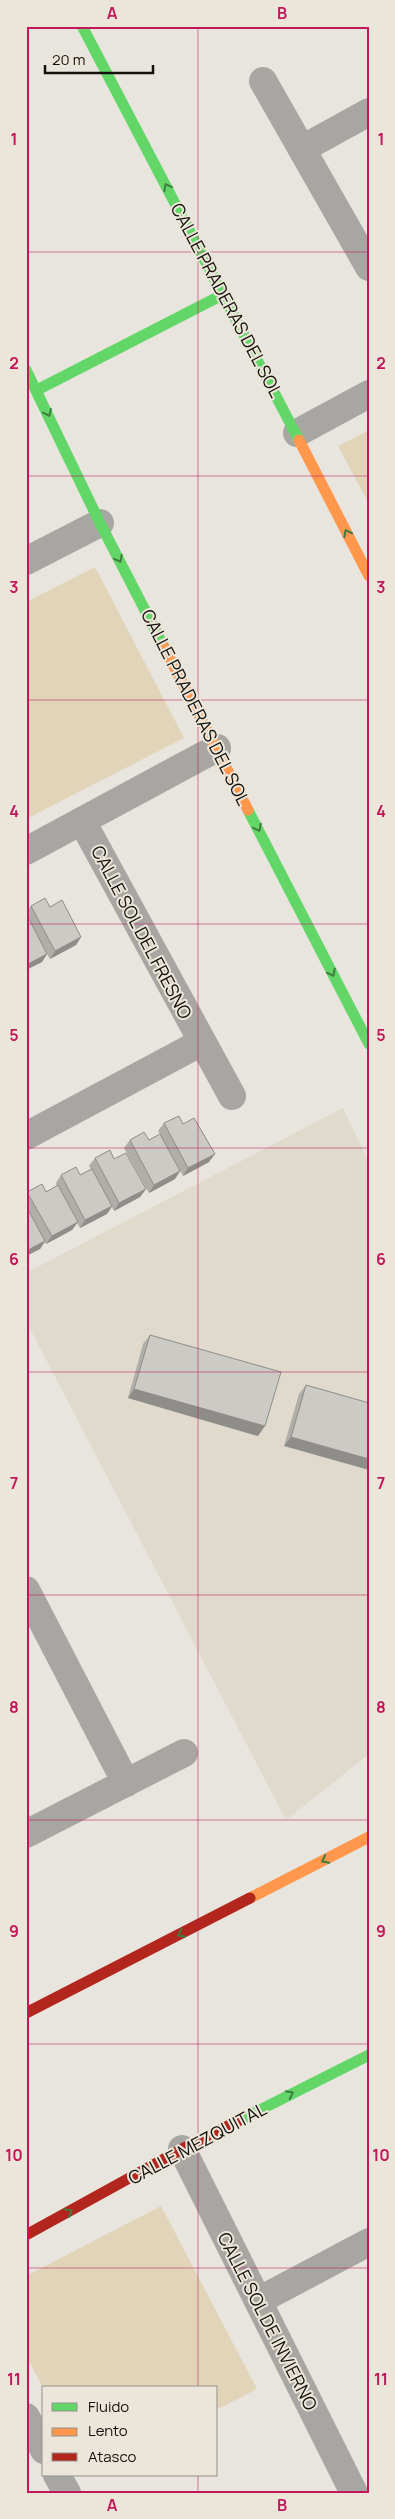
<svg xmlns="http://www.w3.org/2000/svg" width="395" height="2519" font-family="Manrope,sans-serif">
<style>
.built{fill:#dfdacc}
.green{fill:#e1d4b8}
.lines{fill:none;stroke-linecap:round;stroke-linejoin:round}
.street{stroke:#a7a6a3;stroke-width:28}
.fast{stroke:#63d668;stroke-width:11}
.slow{stroke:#ff974d;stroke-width:11}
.jam{stroke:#b3261e;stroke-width:11}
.wall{fill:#afaea9}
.shaded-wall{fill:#8e8d89}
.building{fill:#cbcac4;stroke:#8e8d89}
.oneway{stroke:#3f7d3f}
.grid{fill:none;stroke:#c2185b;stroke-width:1;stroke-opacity:0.55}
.labels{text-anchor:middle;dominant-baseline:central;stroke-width:4;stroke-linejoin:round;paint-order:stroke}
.street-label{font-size:18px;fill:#13110c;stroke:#ece6da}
.neatline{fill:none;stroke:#c2185b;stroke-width:2}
.grid-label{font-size:16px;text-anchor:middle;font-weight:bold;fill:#c2185b}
</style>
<rect width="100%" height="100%" fill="#e8e5de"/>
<path class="built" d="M343,1108L369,1162V1754L286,1820L26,1321V1273Z"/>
<g class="green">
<path d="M369,430V504L338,446Z"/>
<path d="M95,567L184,738L26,819V602Z"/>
<path d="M161,2206L257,2389L216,2410V2388L44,2389L26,2356V2276Z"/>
</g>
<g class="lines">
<g class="street">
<path d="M263,81L369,267"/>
<path d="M302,149L369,112"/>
<path d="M297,433L369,394"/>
<path d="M26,561L100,523"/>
<path d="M82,821L232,1096"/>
<path d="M26,851L217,748"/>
<path d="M26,1136L202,1042"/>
<path d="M26,1590L126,1783"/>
<path d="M26,1834L184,1753"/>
<path d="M182,2149L354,2493"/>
<path d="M258,2301L369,2242"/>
<path d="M26,2417L44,2450"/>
<path d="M57,2475L67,2493"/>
</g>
<g class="fast">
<path d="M82,26L299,440"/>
<path d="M26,370L100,523L164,647"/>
<path d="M37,390L224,294"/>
<path d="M248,810L369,1044"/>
<path d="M238,2121L369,2055"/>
</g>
<g class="slow">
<path d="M299,440L369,576"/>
<path d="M164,647L248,810"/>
<path d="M250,1898L369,1837"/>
</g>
<g class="jam">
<path d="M26,2013L250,1898"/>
<path d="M26,2235L182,2149L238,2121"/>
</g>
</g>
<g class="wall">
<path d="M31,906L50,907L81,937L76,945L50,959L47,954L42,962L26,970V913Z"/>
<path d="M164,1123L183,1124L209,1162L183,1176L180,1171L175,1179L149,1193L124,1148L130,1140H149L160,1134L158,1131Z"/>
<path d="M95,1158L114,1159L146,1189L140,1197L114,1211L112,1207L107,1214L80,1228L77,1223L72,1230L46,1244L45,1242L40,1249L26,1256V1193L27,1192H46L57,1186L56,1183L61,1175H80L91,1169L89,1166Z"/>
<path d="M150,1335L258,1436L128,1398L143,1344Z"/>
<path d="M306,1385L369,1403L284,1446L299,1394Z"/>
</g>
<g class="shaded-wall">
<path d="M81,937L76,945L50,959L55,951Z"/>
<path d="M47,954L42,962L26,970V965Z"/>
<path d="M215,1154L209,1162L183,1176L188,1168Z"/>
<path d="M180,1171L175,1179L149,1193L154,1185Z"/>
<path d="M146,1189L140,1197L114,1211L119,1203Z"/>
<path d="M112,1206L107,1214L80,1228L85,1220Z"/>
<path d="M78,1222L72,1230L46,1244L52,1236Z"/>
<path d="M45,1241L40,1249L26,1256V1251Z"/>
<path d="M134,1389L265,1426L258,1436L128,1398Z"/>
<path d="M291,1437L369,1459V1470L284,1446Z"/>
</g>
<g class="building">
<path d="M45,898L50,907L62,900L81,937L55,951L31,906Z"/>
<path d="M26,913L47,954L26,965Z"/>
<path d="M179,1116L183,1124L194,1118L215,1154L188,1168L164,1123Z"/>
<path d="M144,1132L149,1140L160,1134L180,1171L154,1185L130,1140Z"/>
<path d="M110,1150L114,1159L126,1153L146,1189L119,1203L95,1158Z"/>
<path d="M76,1167L80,1175L92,1169L112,1206L85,1220L61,1175Z"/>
<path d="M42,1184L46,1192L58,1185L78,1222L52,1236L27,1192Z"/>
<path d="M26,1206L45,1241L26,1251Z"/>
<path d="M150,1335L281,1372L265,1426L134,1389Z"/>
<path d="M306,1385L369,1403V1459L291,1437Z"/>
</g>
<defs><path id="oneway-chevron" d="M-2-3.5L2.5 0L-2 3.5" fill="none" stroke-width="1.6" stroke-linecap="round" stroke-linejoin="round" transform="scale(1.25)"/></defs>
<g class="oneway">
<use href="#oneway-chevron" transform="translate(167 187) rotate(-118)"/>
<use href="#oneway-chevron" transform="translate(48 413) rotate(65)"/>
<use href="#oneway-chevron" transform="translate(347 533) rotate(-117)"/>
<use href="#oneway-chevron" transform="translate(119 559) rotate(62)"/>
<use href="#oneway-chevron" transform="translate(258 828) rotate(63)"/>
<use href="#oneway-chevron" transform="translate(332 973) rotate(63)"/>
<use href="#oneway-chevron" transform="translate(325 1860) rotate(153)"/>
<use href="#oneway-chevron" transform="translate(181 1934) rotate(153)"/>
<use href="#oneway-chevron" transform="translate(290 2094) rotate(-27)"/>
<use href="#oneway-chevron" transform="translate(69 2212) rotate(-29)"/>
</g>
<path class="grid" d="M198,26V2388M26,252H369M26,476H369M26,700H369M26,924H369M26,1148H369M26,1372H369M26,1595H369M26,1820H369M26,2044H369M26,2268H369M198,2475V2493"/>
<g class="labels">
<g class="street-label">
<text transform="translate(227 300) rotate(62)">CALLE PRADERAS DEL SOL</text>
<text transform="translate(196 707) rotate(63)">CALLE PRADERAS DEL SOL</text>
<text transform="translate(142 932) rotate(62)">CALLE SOL DEL FRESNO</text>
<text transform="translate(197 2143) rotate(-28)">CALLE MEZQUITAL</text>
<text transform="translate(268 2321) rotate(63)">CALLE SOL DE INVIERNO</text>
</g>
</g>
<rect width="395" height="2519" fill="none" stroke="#ece6da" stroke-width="55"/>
<rect x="42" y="2386" width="175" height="90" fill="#ece6da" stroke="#959188"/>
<rect x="52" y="2403" width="25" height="8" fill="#63d668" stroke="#959188"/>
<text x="88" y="2412" font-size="15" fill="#13110c">Fluido</text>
<rect x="52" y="2428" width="25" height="8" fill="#ff974d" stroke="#959188"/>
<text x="88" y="2436" font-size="15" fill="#13110c">Lento</text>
<rect x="52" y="2453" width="25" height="8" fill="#b3261e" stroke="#959188"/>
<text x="88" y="2462" font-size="15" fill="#13110c">Atasco</text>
<path d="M45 65v8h108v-8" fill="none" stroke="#13110c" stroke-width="2.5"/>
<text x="52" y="65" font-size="15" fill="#13110c" stroke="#ece6da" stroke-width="4" paint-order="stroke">20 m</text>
<rect x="28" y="28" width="340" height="2464" class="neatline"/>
<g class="grid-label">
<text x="112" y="19">A</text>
<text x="282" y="19">B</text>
<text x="14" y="145">1</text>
<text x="381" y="145">1</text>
<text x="14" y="369">2</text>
<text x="381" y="369">2</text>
<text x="14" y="593">3</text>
<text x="381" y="593">3</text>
<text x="14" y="817">4</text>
<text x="381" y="817">4</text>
<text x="14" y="1041">5</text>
<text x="381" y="1041">5</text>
<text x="14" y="1265">6</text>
<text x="381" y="1265">6</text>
<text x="14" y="1489">7</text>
<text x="381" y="1489">7</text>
<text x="14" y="1713">8</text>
<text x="381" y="1713">8</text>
<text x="14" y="1937">9</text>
<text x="381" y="1937">9</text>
<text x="14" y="2161">10</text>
<text x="381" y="2161">10</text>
<text x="14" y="2385">11</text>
<text x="381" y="2385">11</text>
<text x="112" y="2511">A</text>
<text x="282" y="2511">B</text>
</g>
</svg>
